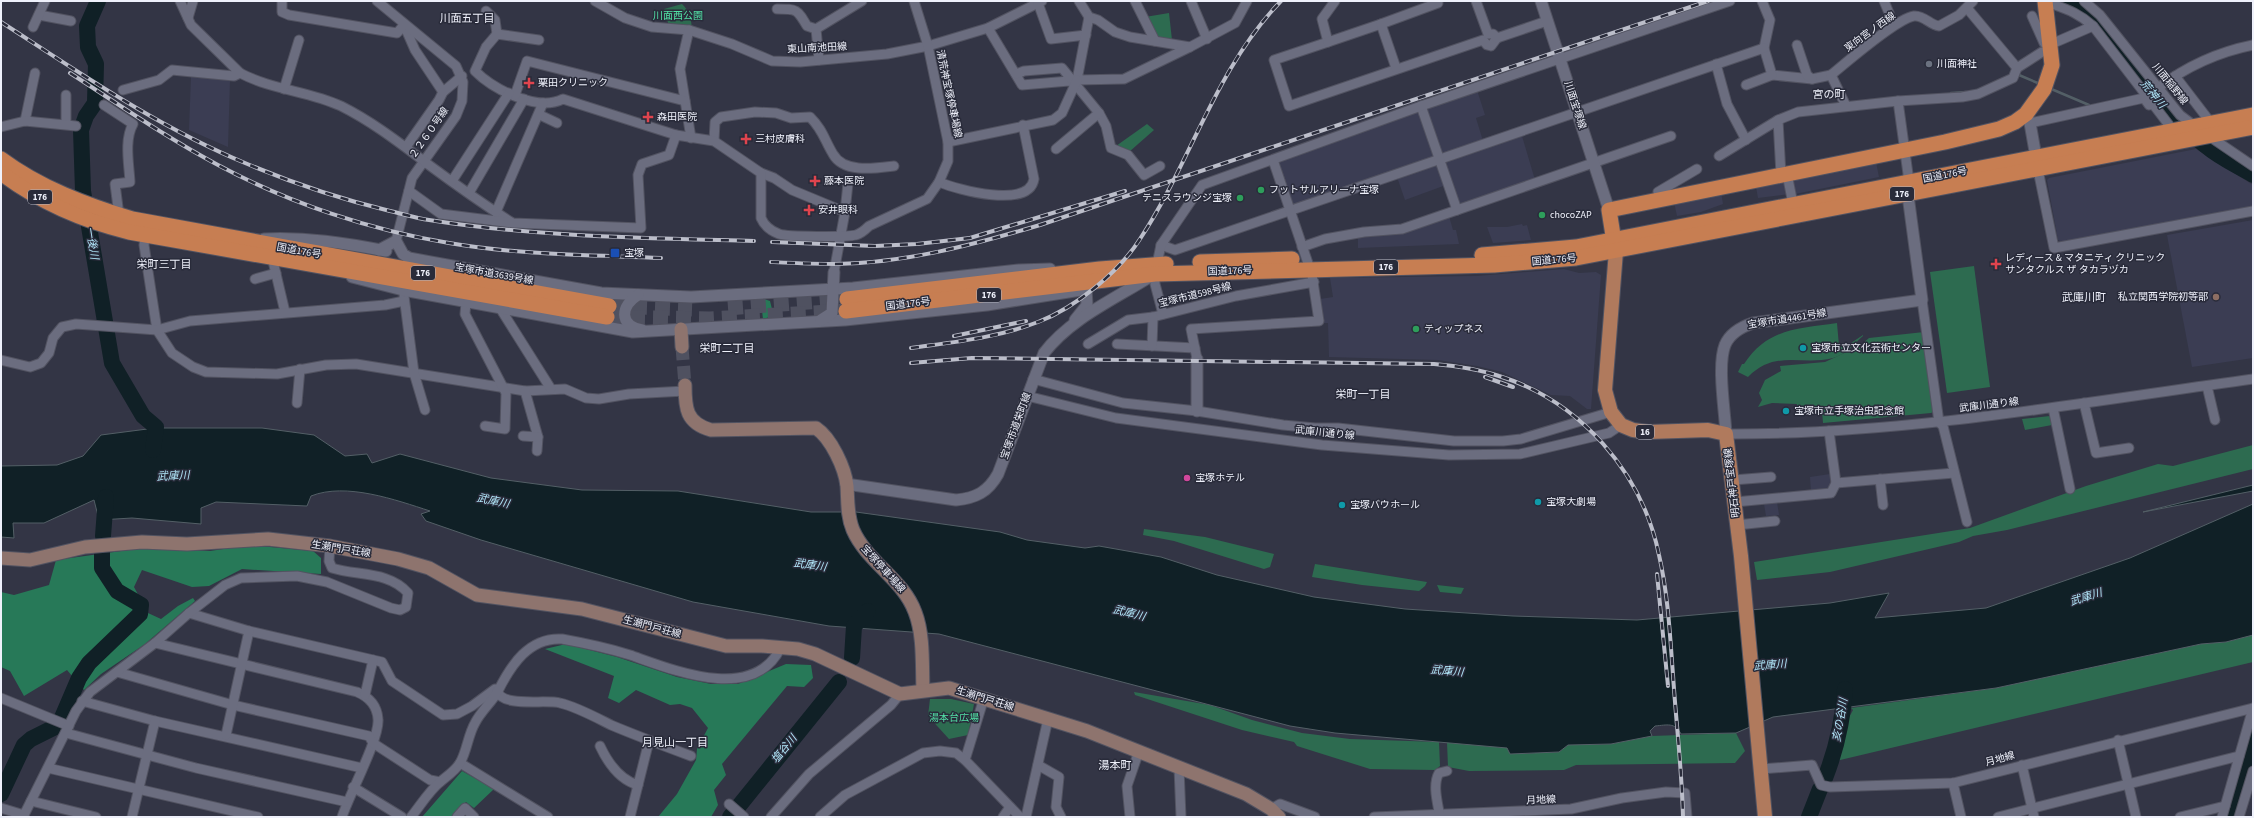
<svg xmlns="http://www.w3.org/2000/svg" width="2254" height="818" font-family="'Source Sans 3','Noto Sans JP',sans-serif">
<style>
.built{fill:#3b3d53}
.green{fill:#2d6b50}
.forest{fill:#277958}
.water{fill:#102026;stroke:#535f66}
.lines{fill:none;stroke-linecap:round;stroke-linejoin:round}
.stream{stroke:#535f66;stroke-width:2.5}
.river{stroke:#102026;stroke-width:16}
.secondary-tunnel{stroke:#4f5160;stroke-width:13;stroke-dasharray:13 6;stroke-linecap:butt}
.trunk-tunnel{stroke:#4f5160;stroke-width:15;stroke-dasharray:15 8;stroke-linecap:butt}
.minor-casing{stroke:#525361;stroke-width:11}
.tertiary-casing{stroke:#525361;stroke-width:13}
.secondary-casing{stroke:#525361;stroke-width:15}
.primary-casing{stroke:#525361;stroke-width:16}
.trunk-casing{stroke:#525361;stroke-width:17}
.minor{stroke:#6b6d7f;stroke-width:9}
.tertiary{stroke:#6b6d7f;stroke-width:11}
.secondary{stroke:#8e746e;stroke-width:13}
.primary{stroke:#b07a5d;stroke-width:14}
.trunk{stroke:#c77e52;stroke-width:15}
.rail-casing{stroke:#bcbeca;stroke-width:4}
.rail{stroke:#292b3a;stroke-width:2.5;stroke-dasharray:8;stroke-linecap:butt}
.worship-dot{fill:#6b7280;stroke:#292b3a;stroke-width:1.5}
.health-dot{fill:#e0444e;stroke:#292b3a;stroke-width:1.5}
.leisure-dot{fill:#2e9e5b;stroke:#292b3a;stroke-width:1.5}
.transit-dot{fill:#1a4fb4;stroke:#292b3a;stroke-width:1.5}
.education-dot{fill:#8d6e63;stroke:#292b3a;stroke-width:1.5}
.culture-dot{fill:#0f9aa8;stroke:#292b3a;stroke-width:1.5}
.hotel-dot{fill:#d1479c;stroke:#292b3a;stroke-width:1.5}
.labels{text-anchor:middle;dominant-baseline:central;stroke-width:3;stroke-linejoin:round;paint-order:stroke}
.shield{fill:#292b3a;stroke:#b4b6c1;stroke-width:1}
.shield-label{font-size:9px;font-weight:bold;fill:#eff1fb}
.park-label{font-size:10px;fill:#52e1a6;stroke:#292b3a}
.street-label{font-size:10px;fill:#eff1fb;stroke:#292b3a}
.poi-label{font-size:10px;fill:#eff1fb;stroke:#292b3a;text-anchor:start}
.neighbourhood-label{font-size:11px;fill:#eff1fb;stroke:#292b3a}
.water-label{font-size:11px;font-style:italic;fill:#b0e5f8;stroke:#292b3a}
</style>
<rect width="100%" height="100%" fill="#333545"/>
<g class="built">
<path d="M191,77L230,80L228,147L189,130Z"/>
<path d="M1477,90L1485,115L1476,118L1483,141L1444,154L1440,153L1426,109L1427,106Z"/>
<path d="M1418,110L1421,112L1435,153L1433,157L1293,205L1278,165L1281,160Z"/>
<path d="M1522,136L1535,180L1462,204L1458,202L1445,164L1447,161Z"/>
<path d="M2196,149L2253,185V207L2062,242L2058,240L2047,180L2049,178Z"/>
<path d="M1876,162L1879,177L1795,194L1792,179Z"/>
<path d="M1437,164L1446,185L1405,200L1397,177Z"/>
<path d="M1787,180L1790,194L1758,198L1756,187Z"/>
<path d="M1721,192L1723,204L1701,212L1677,216L1674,202Z"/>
<path d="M1449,216L1453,230H1456L1459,244L1358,248V236Z"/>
<path d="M2253,220V358L2192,367L2167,235Z"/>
<path d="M1522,224L1523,226L1527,225L1531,240L1493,243L1487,227H1507Z"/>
<path d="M1564,269L1579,273L1596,272L1601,275L1591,409H1587L1570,396L1551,395L1502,372L1477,366L1438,360L1329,357L1328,323H1323L1320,299L1333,297L1330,278L1477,276Z"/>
<path d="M1830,474L1831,483L1828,489L1811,492L1810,477Z"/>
<path d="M1777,502L1779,515L1766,516L1764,504Z"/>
</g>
<g class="green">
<path d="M682,4C689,10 691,19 692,28L669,26L664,9Z"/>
<path d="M1169,13L1172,40L1157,38L1145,17Z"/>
<path d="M1147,124L1154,130L1129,152L1116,146Z"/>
<path d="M1974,266L1990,387L1947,393L1930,272Z"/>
<path d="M1837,323L1839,346L1845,347L1863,335V336C1854,344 1845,355 1833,358C1801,366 1776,349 1748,377L1738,372L1742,364H1744C1768,328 1797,329 1837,323Z"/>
<path d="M1924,332L1935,411L1931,413L1823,423L1822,411H1818V408L1797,411V404L1772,403L1758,407L1762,400L1759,393L1765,380L1781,371L1780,366L1825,362L1855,348L1856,349L1869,338Z"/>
<path d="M2050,416L2052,425L2025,430L2022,419Z"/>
<path d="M2253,445V469L2007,530L1973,536L1959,542L1830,572L1757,580L1754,562L1970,528L2086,486L2158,464L2173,466Z"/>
<path d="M1144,529L1205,537L1274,554L1270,567L1264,569L1174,541L1143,535Z"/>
<path d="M1315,564L1427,582L1425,586L1419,591L1362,585L1312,577Z"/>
<path d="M1437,585L1464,588L1461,594L1440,592Z"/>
<path d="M2253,635V662L1836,761L1844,737L1843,729L1853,710L1851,708L1996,688L2201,644L2226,642Z"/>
<path d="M1134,692L1210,705L1252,720L1302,733L1350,739L1439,742L1440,766L1435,770L1370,769L1297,746L1294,742L1242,730L1135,695Z"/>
<path d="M930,699H951L974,704L968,735L949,739L928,716Z"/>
<path d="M1736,733L1745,751L1735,763L1576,765L1564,770L1469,771L1448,767L1447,742L1507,748L1510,754L1559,752L1568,745L1611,744L1652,736Z"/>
</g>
<g class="forest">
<path d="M764,299L770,301L772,309L770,317L763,319L761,302Z"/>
<path d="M250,545L313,551L321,558V574L242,569L209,586L192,587L142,570L134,587L148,613L161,619L178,606L193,598L195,601L145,644L101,674L84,690L67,670L24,696L10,671L1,667V592L14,595L49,585L56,560L143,548L210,551Z"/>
<path d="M566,644L617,657L677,677L711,684H738L786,664L811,665L813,678L804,687L787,686L722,764L726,775L714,790L718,805L711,817H658L677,794L696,760L697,749L708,728L692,708L680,704L670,705L636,690L619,703L608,698L614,676L545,649Z"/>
<path d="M462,771L494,789L474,808L466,802L451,817H422Z"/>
</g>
<g class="water">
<path d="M155,428H262L314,435L345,456L367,454L372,463L400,454L491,478L582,490L678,491L811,512H856L1000,532L1027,540L1085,548L1099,546L1161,557L1217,575L1314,597L1405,609L1513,616L1637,620L1830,603L1889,593L1875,618L1986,608L2130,558L2253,504V635L2226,642L2201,644L1996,688L1773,717L1736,733L1681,734C1675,722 1667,725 1655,726L1650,731L1652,736L1611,744L1568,745L1559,752L1510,754L1507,748L1335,733L1290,726L939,634L829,626L693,602L481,540L426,521L421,514L430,511C396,500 346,482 311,496L307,506L216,502L201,508V524L132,518L99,520L94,500L44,523H13L14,538L1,537V466L57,465L83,456L101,435Z"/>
<path d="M2253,485V491L2143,512Z"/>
</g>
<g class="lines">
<g class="stream">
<path d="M2019,75L2040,84"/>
<path d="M2049,88L2089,105"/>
<path d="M1951,93L1966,92"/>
</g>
<g class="river">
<path d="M98,1L87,26L88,47L96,64L95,103L86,116L81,130L83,191L112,363L143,416L156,427L153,450"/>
<path d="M2065,1C2108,17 2124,64 2153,95C2170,113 2187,131 2206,146C2220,158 2238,166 2253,175"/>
<path d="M103,536L106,497"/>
<path d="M852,658L854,626L868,611"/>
<path d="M1825,778C1836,750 1843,719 1845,689"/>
<path d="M1,794L24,745L31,739L55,727L61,720L79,678L89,663L140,614L141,605L117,591L102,568V550"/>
<path d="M730,817L839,682"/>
<path d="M1809,817L1820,789"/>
<path d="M2228,817L2253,737"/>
</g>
<path class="secondary-tunnel" d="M682,347L685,385"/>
<g class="trunk-tunnel">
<path d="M609,306L692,309"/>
<path d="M728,308L847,299"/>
<path d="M607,317L710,319L846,311"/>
</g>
<g class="minor-casing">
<g id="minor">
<path d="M282,1V12L289,15L397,33L404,25L415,50L443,92"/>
<path d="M377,1L456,66L463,82L462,101L456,116L412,178L396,241"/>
<path d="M595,1L625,18L652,27L689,30L732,44L772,61L800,62L887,54L928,46L988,28L1042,1"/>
<path d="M1079,1L1089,17L1098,20L1115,32L1130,37L1190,47L1235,23L1247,1"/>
<path d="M1135,1L1155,41"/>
<path d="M1191,1L1207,39"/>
<path d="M1335,1L1322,19L1328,42L1274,60L1289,106L1483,40L1487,45L1491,46L1497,38"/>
<path d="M1476,1L1488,34H1493L1497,38L1547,21"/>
<path d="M1762,1L1770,20L1764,48L1772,75L1812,79L1831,75"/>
<path d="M1884,1L1894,25"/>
<path d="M2044,1C2065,9 2076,11 2093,26L2169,125"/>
<path d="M2084,1L2100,15L2180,115L2196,127"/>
<path d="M1038,3L1051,39L1086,35"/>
<path d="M1967,8L2017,68"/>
<path d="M777,9C797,9 797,9 807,26L816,29"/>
<path d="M486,11L495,20L497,34"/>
<path d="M39,15L71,21"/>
<path d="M2032,16L2044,43H2049"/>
<path d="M1089,17L1077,80L1124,79L1190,47"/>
<path d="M188,18L193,1"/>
<path d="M33,27L45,1"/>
<path d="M988,28L1022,85L1069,81L1076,83"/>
<path d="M689,30L680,69L691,138"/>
<path d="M539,40L497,34L486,47L475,71C493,89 537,112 563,99L676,135"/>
<path d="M1328,42L1381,24"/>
<path d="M2056,42L2093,26"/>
<path d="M1797,45L1807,75L1812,79"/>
<path d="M819,60L816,29L862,1"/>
<path d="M1716,64L1727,104L1746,140"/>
<path d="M1396,68L1381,24L1438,3"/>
<path d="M240,73C272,90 309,91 341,106C373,122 401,144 429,165C456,185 483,204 511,222"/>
<path d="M1016,74L1024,71L1062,68L1099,113L1106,126L1111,148L1128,155L1144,175L1160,166"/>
<path d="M2175,76L2211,123"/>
<path d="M1746,85L1772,75"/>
<path d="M2158,88C2187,66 2218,52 2253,45"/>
<path d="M284,89L299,40"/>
<path d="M123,90L159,80L172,70L234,76L240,73L191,25L180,1"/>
<path d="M66,95V124"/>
<path d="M515,95L527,61L685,101"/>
<path d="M1898,101L1908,174L1907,182"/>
<path d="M104,105L133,124C124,140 129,164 130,182L115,184L119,215"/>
<path d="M1846,106L1831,75C1847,62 1896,19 1914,16C1924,15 1930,25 1939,26L1959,15L1973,1"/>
<path d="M540,115L557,123"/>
<path d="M1778,120L1781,175"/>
<path d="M25,121L35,73"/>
<path d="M2030,123L2144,98L2149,105"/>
<path d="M1,127L25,121L76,126"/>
<path d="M2206,134L2253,166"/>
<path d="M714,141L715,122L721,117L755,112L776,113L791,118L810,117C823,130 824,139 833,154C844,174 877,168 894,166"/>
<path d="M948,142L1053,120L1062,113L1077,80"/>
<path d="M406,147L439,100L443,92L462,76"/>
<path d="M1056,149L1099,113"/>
<path d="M1719,156L1778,120L1798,112L1898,101L1962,97L1978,94L2013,78L2017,68L2042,52"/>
<path d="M2037,165L2054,248L2253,211"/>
<path d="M761,173L774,178L792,190L845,212L834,272"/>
<path d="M1787,174L1793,204"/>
<path d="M452,181L509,93"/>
<path d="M939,182C958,190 1029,209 1034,179L1023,125"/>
<path d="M409,191L441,214L513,223L641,228L638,175L642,164L669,155L676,135L714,141L761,173V218C764,225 771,231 779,234C787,237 847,237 856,235C862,233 865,230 869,226L927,199L939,182L948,161V142L928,46L914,1"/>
<path d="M469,193L524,99"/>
<path d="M1660,200L1658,192L1697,169"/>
<path d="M1457,210L1671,136"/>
<path d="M496,212L543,103"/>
<path d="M845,212L848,183"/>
<path d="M146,232L144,245L157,330L172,353L193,367L206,372L277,374L326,365L356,364L525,391L565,389L586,398L599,399L629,394L685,391"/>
<path d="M1161,245L1175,250L1764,48"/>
<path d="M1302,247L1325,239L1364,232L1402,229L1457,210L1421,106"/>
<path d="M272,257L285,312"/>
<path d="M1157,264L1161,245L1202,185L1421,106L1730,1"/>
<path d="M1155,274V284L1163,314"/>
<path d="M255,279L276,273"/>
<path d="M404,296L414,373L425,410"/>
<path d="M1922,300L1939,422L1943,426L1967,522"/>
<path d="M466,302L465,314L506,393L505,429L485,426"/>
<path d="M500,308L551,389"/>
<path d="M1088,344L1128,320L1153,317L1236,296L1314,282"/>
<path d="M1117,344L1195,348"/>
<path d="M1152,346L1153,317"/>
<path d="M1197,359L1191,329L1319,321L1312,275L1273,160"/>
<path d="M1,360L30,367L41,363L49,353L53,338L62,327L76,324L157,330L190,321L385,305L404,301"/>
<path d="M1033,379L1123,403L1197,411L1283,425L1315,428H1338L1454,441H1503L1521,439L1611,412"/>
<path d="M2207,386L2215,420"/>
<path d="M525,391L538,437L537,451"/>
<path d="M1027,396L1116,418L1322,445L1449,455L1520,454L1609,433L1621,425"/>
<path d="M297,403L300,369"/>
<path d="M2084,403L2096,453L2129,448"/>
<path d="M2053,408L2070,489"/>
<path d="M1726,434C1903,435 2078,403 2253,379"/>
<path d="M523,436L538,437"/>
<path d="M1880,479L1883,505"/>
<path d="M1733,480L1771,477"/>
<path d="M1836,483L1954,473"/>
<path d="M1735,502L1831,493L1836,483L1829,431"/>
<path d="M1737,525L1775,521"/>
<path d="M189,613L249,631L382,662L392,681L443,715L457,714L472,706L495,689"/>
<path d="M155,643L357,692C369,697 377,705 378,719C380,738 349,795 342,817"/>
<path d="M117,672L233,705L369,736L373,743L430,780L440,782"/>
<path d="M497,691C503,708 545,699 560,703C577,707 595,717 611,725C637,736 664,746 691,756"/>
<path d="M365,695L373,660"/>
<path d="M1,698L69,726"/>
<path d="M82,701L155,721L362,768"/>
<path d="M66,733L196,768L347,802"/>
<path d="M226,735L249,631"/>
<path d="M2118,740L2136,817"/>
<path d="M600,746C608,763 620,780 638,785"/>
<path d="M965,760L984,698"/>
<path d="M460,763L548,817"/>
<path d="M1038,765L1059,777L1056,807L1061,817"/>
<path d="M2022,765L2034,817"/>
<path d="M48,768L258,817"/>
<path d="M1179,768L1181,817"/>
<path d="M1761,769L1812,765L1821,785L1830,787L1953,783L2253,708"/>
<path d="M1953,783L1961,817"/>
<path d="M353,787L402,817"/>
<path d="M31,801L96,817"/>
<path d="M729,804L744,817"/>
<path d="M1,808L24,815"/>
<path d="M1271,809L1280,804L1315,817"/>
<path d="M23,817L76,711L90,692L155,643L189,613L225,585L241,578L297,576L327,582L391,608L400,610L406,607L408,593C389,571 357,576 332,568L329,561L330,546"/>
<path d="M132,817L155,721"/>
<path d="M411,817C420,806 429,791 440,782C447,776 455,771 460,763C467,751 468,735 475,723C481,711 492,702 498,691C511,665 529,637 562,639C584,643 608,648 630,655C673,670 754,704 781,647"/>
<path d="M457,817L465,808L474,817"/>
<path d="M630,817L649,741"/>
<path d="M771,817L809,774L891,705L900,694"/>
<path d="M820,817L845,795L923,753L940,751L956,753L965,760L1020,817"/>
<path d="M1003,817L1010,807"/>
<path d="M1026,817L1048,719"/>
<path d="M1130,817L1127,786L1139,751"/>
<path d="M1374,817L1571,809L1622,798L1666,792L1685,793L1687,817"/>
<path d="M1440,817C1438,804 1432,785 1439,773L1447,771"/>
<path d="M1998,817L2239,756"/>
<path d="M2180,817L2225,806"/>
<path d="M2222,817L2253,708"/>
<path d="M2239,817L2253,771"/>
</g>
</g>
<g class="tertiary-casing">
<g id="tertiary">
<path d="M1541,1L1609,210"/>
<path d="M2026,114L2030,123L2036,157"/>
<path d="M264,239C306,237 345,243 386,251"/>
<path d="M379,250L396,241L403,254L409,258L601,293L691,297L853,288L1019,270L1050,269"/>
<path d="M352,277L403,290L633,332L845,320L987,305L1081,290"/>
<path d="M638,295C621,306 618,325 642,330"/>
<path d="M821,320L832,313L834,272"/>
<path d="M1075,320L1087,305L1086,289"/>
<path d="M1197,411V359"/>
<path d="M1726,434C1725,412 1717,365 1725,345C1730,333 1741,327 1753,323L1922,300L1907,188"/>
<path d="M846,484L956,500C976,498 988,492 998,474L1044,353C1071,318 1115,299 1151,276"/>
</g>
</g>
<g class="secondary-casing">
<g id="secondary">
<path d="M681,329L682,347"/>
<path d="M685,385C685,408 686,423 711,430L816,428C831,438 845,468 847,486C848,501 847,516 853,530C867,562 903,579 915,612C924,635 922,665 923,690"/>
<path d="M1,558L30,560L85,547L142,542L187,544L268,539L330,546L398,559L429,568L477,595L582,609L726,646H762L798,649L815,654L900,694L949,688L1087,731L1246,794L1271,809L1279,817"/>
</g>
</g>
<g class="primary-casing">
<path id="primary" d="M1616,251L1605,390L1611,412L1621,425L1633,430L1648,432L1708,430L1726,434L1741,556L1765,817"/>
</g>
<g class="trunk-casing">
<g id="trunk">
<path d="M1,159C40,188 86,205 132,219L609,306"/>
<path d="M1,173C38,201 84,221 129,232L607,317"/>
<path d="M1615,248L1609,210L1945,142L1999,129L2015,122L2026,114L2044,89L2052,65L2045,1"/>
<path d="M1482,255L1576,247L2253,115"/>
<path d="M1200,262L1292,259"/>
<path d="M847,299L1100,269L1166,264"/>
<path d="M846,311L1155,274L1494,265L1576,258L2253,127"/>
</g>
</g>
<use href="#minor" class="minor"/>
<use href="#tertiary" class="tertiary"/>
<use href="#secondary" class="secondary"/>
<use href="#primary" class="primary"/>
<use href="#trunk" class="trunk"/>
<g class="rail-casing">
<g id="rail">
<path d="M1,22C80,73 158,127 245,163C292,183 340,199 390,211C403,214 416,218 429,220C537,237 645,238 754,241"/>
<path d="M70,73C118,104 167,138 218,165C289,203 370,230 449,243C519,255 590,255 661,258"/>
<path d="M772,242L875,246L917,244L970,238L1125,191"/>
<path d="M771,262C793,263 814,264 836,264C905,263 973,245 1040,225L1708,1"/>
<path d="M954,336L1026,321"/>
<path d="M911,348C954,342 997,338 1038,322C1075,308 1119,272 1140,239C1191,162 1215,69 1281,1"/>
<path d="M911,363L972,358L1434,364C1456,366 1478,369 1499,376C1580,401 1642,472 1659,555C1668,594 1670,635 1673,675C1676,722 1682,770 1683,817"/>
<path d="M1485,377L1513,387"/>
<path d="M1657,574L1668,686"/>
</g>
</g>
<use href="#rail" class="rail"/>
</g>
<circle class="worship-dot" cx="1929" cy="64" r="4"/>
<g class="health-dot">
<path d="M527 77h4v4h4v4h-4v4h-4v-4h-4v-4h4z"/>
<path d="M646 111h4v4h4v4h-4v4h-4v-4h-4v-4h4z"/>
<path d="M744 133h4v4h4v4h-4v4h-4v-4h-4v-4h4z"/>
<path d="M813 175h4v4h4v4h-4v4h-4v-4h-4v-4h4z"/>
<path d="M807 204h4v4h4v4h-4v4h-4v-4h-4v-4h4z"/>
<path d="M1994 258h4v4h4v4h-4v4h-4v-4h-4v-4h4z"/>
</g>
<g class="leisure-dot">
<circle cx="1261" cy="190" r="4"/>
<circle cx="1240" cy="198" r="4"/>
<circle cx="1542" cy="215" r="4"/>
<circle cx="1416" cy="329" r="4"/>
</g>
<rect class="transit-dot" x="610" y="248" width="10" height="10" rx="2"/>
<circle class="education-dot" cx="2216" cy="297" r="4"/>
<g class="culture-dot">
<circle cx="1803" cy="348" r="4"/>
<circle cx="1786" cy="411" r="4"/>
<circle cx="1538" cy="502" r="4"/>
<circle cx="1342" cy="505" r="4"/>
</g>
<circle class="hotel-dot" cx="1187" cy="478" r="4"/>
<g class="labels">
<g class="shield">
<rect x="1890" y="187" width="24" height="14" rx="3"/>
<rect x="28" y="190" width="24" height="14" rx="3"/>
<rect x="1374" y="260" width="24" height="14" rx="3"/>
<rect x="411" y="266" width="24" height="14" rx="3"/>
<rect x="977" y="288" width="24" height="14" rx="3"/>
<rect x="1636" y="425" width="18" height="14" rx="3"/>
</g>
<g class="shield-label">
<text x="1902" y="194">176</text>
<text x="40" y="197">176</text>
<text x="1386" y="267">176</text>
<text x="423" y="273">176</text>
<text x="989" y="295">176</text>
<text x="1645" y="432">16</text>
</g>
<g class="park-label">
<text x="678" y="16">川面西公園</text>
<text x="954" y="718">湯本台広場</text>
</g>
<g class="street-label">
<text transform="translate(1870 32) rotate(-36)">東向宮ノ西線</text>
<text transform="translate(817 48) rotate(-3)">東山南池田線</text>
<text transform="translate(2170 84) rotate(51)">川面稲野線</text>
<text transform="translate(949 94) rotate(78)">清荒神宝塚停車場線</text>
<text transform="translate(1575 105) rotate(72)">川面宝塚線</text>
<text transform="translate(429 133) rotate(-55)">２２６０号線</text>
<text transform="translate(1945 175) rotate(-11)">国道176号</text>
<text transform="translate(299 251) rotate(10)">国道176号</text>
<text transform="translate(1554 260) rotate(-5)">国道176号</text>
<text transform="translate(1230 271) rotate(-2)">国道176号</text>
<text transform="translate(494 274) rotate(10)">宝塚市道3639号線</text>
<text transform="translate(1195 295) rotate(-14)">宝塚市道598号線</text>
<text transform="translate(908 304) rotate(-7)">国道176号</text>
<text transform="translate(1787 319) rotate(-9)">宝塚市道4461号線</text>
<text transform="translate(1989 405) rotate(-7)">武庫川通り線</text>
<text transform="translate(1016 426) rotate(-70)">宝塚市道栄町線</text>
<text transform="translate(1325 433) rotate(6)">武庫川通り線</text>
<text transform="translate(1732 483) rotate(-97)">明石神戸宝塚線</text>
<text transform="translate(341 549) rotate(9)">生瀬門戸荘線</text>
<text transform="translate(883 569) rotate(48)">宝塚停車場線</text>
<text transform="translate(652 627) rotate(15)">生瀬門戸荘線</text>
<text transform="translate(985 699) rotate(17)">生瀬門戸荘線</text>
<text transform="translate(2000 759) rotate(-15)">月地線</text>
<text transform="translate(1541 800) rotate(-3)">月地線</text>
</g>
<g class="poi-label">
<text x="1937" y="64">川面神社</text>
<text x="538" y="83">栗田クリニック</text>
<text x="657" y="117">森田医院</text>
<text x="755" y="139">三村皮膚科</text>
<text x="824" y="181">藤本医院</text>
<text x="1269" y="190">フットサルアリーナ宝塚</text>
<text x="1232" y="198" text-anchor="end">テニスラウンジ宝塚</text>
<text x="818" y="210">安井眼科</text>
<text x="1550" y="215">chocoZAP</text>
<text x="624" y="253">宝塚</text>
<text x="2005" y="258">レディース &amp; マタニティ クリニック<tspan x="2005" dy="12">サンタクルス ザ タカラヅカ</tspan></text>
<text x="2208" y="297" text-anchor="end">私立関西学院初等部</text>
<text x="1424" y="329">ティップネス</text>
<text x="1811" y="348">宝塚市立文化芸術センター</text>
<text x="1794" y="411">宝塚市立手塚治虫記念館</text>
<text x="1195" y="478">宝塚ホテル</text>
<text x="1546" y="502">宝塚大劇場</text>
<text x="1350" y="505">宝塚バウホール</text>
</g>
<g class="neighbourhood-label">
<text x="467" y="18">川面五丁目</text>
<text x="1829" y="94">宮の町</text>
<text x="164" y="264">栄町三丁目</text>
<text x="2084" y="297">武庫川町</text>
<text x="727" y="348">栄町二丁目</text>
<text x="1363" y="394">栄町一丁目</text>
<text x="675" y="742">月見山一丁目</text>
<text x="1115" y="765">湯本町</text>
</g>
<g class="water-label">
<text transform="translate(2153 94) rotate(50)">荒神川</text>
<text transform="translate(92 243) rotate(81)">一後川</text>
<text transform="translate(173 476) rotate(-3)">武庫川</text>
<text transform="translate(493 501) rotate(12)">武庫川</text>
<text transform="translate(810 565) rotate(8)">武庫川</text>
<text transform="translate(2086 597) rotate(-17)">武庫川</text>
<text transform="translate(1129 613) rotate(14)">武庫川</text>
<text transform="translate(1770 665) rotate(-4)">武庫川</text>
<text transform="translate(1447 671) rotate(5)">武庫川</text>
<text transform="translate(1840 720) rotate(-80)">亥の谷川</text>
<text transform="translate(784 749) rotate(-51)">塩谷川</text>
</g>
</g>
<rect width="2254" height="818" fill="none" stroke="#eff1fb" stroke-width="4"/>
</svg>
